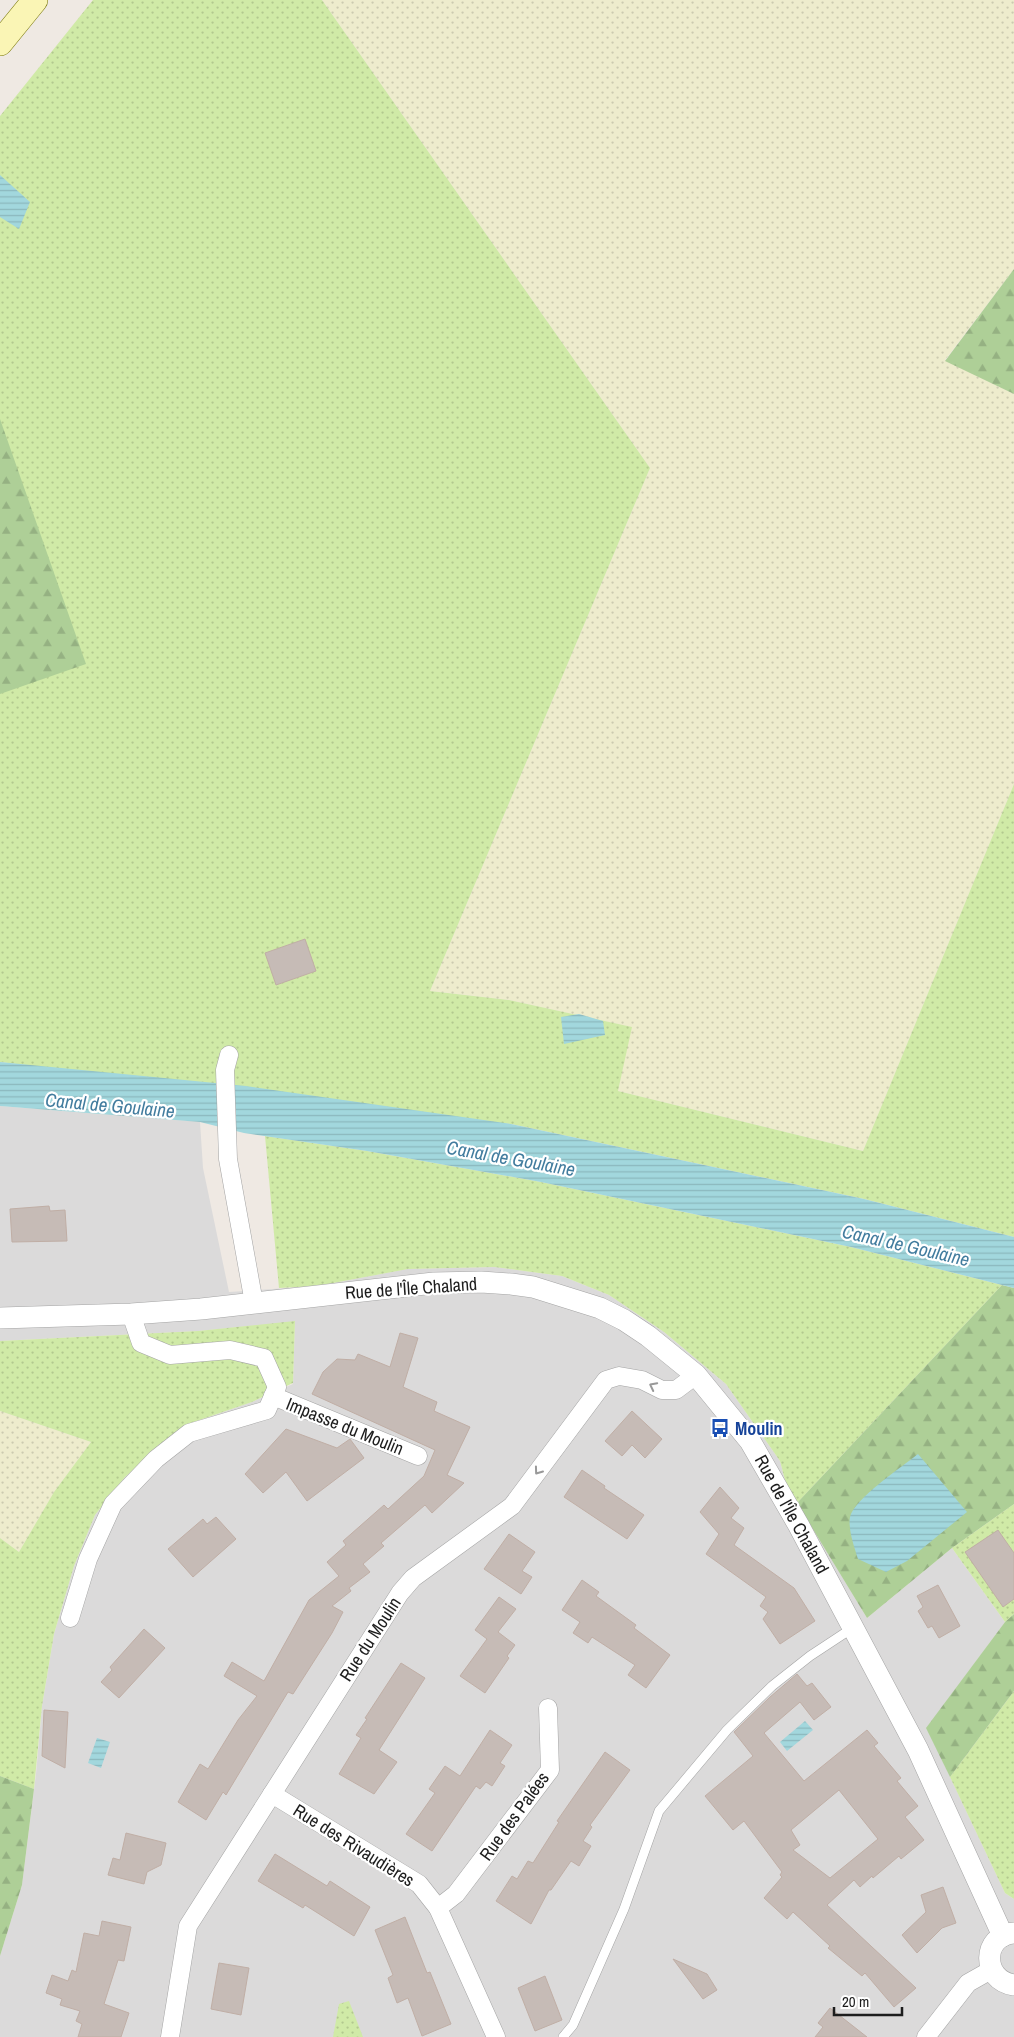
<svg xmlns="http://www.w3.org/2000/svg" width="1014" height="2037" font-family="'Archivo Narrow',sans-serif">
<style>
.residential{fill:#dbdada}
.farmland{fill:url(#farmland-dots)}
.grass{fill:url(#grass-dots)}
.forest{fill:url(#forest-firs)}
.water{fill:url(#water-rules)}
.building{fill:#c6bbb6;stroke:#c0aea5;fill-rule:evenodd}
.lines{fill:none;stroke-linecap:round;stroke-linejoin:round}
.service-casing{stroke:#a4a4a4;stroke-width:10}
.minor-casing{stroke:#a4a4a4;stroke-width:19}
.tertiary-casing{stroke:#a4a4a4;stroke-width:22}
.secondary-casing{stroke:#757303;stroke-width:26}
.service{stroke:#fff;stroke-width:9}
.minor{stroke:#fff;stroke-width:18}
.tertiary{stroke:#fff;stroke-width:21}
.secondary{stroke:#faf5b5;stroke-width:25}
.oneway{stroke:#999}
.labels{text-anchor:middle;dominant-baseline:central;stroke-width:4.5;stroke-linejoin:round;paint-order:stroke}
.street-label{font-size:18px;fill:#1d1d1d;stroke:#fff}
.transit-label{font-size:18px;font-weight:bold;fill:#164399;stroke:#fff;text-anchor:start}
.water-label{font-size:19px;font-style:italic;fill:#427c9e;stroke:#fff}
</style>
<defs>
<pattern id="farmland-dots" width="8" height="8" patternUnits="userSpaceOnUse" patternTransform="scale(1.25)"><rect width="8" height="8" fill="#eeeccd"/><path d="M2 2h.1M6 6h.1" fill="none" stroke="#cccab0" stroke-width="1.8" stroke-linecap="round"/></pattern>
<pattern id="grass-dots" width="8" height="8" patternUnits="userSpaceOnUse" patternTransform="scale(1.25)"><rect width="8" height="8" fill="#d0eaa7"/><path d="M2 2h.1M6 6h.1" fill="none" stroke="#b2c88f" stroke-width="1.8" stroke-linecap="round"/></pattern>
<pattern id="forest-firs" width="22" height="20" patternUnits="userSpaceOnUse" patternTransform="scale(1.25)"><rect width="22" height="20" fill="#aecf97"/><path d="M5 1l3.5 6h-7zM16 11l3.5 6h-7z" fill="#95b182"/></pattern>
<pattern id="water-rules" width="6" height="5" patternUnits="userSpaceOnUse" patternTransform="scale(1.25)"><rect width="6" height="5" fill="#a2d7dd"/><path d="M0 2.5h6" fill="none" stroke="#8bb8bd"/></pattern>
</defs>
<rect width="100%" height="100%" fill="#efe9e3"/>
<path class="residential" d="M0,1106L200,1122L203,1168L229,1292L317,1286L407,1269L494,1267L562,1276L609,1295L664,1332L726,1384L780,1461L786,1484L867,1618L952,1548L1005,1622L927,1728L1005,1893L1014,1899V2037H0V1956L22,1885L36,1774L42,1706L54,1634L74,1566L95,1515L125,1477L185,1425L252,1402L293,1384L295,1322L198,1331L0,1341Z"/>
<g class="farmland">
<path d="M322,0H1014V269L945,360L1014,394V784L863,1151L618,1091L631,1027L509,1000L430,991L650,468Z"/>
<path d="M0,1411L91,1442L54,1492L19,1552L0,1538Z"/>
</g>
<g class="grass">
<path d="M93,0H322L650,468L430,991L509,1000L632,1027L618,1091L863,1151L1014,784V1237L864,1199L511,1124L0,1062V116Z"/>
<path d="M265,1136L367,1151L541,1182L851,1247L1002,1285L797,1503L786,1484L780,1461L726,1384L664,1332L609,1295L562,1276L494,1267L408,1269L317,1286L279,1288Z"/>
<path d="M295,1321L293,1383L252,1402L185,1425L125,1477L95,1515L74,1566L54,1634L42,1706L34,1789L0,1776V1538L19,1552L54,1492L91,1442L0,1411V1341L198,1331Z"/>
<path d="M1014,1504V1614L1005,1622L952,1548Z"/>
<path d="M1014,1691V1899L1005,1893L950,1777Z"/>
<path d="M349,2001L363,2037H333L339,2004Z"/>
</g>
<g class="forest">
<path d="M1014,269V394L945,361Z"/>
<path d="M0,419L86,664L0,694Z"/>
<path d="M1002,1285L1014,1288V1504L952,1548L867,1618L797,1503Z"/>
<path d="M1014,1614V1691L950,1777L926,1728L1005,1622Z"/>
<path d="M0,1776L34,1789L22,1885L0,1956Z"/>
</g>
<g class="water">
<path d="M0,175L30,202L19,229L0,217Z"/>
<path d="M579,1014L603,1021L605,1035L564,1044L561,1017Z"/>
<path d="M0,1062L246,1086L511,1124L864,1199L1014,1237V1288L851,1247L541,1182L367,1151L244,1133L200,1122L0,1106Z"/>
<path d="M918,1454L967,1512L907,1561L886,1572L858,1559C854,1546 848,1530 850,1517C854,1499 903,1466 918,1454Z"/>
<path d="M805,1721L813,1730L787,1751L780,1742Z"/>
<path d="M97,1738L110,1742L101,1768L88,1763Z"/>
</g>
<g class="building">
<path d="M305,939L316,971L276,985L265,953Z"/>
<path d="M49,1206L50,1211L65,1210L67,1241L12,1242L10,1209Z"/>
<path d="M400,1333L418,1338L403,1387L437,1402L434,1411L470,1427L447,1475L464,1483L432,1513L425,1505L381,1543L384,1546L363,1564L370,1572L349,1588L351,1591L332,1606L343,1612L332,1633L293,1694L288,1692L226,1795L223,1792L206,1820L178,1802L200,1764L208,1769L238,1720L257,1696L224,1676L232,1662L264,1681L309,1600L339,1576L327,1562L346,1545L343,1541L384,1505L388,1509L424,1476L435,1450L312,1394L323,1372L337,1359L355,1360L358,1354L390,1367Z"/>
<path d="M632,1411L662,1439L645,1458L632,1445L622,1456L605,1441Z"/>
<path d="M286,1429L337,1448L350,1439L364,1458L307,1501L286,1472L263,1493L245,1474Z"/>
<path d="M582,1470L605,1486L604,1488L644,1515L627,1539L564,1497Z"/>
<path d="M720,1487L739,1508L731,1518L744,1528L734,1545L794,1588L815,1621L780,1644L763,1619L768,1612L760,1606L766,1597L706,1554L719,1534L700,1512Z"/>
<path d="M216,1517L236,1539L193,1577L168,1549L203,1519L207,1524Z"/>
<path d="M998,1530L1014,1553V1599L1003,1607L965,1552Z"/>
<path d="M509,1534L535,1552L522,1571L532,1577L521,1594L484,1569Z"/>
<path d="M582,1580L599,1592L596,1596L636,1625L634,1628L670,1655L646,1688L628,1675L635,1665L592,1637L588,1643L573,1633L580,1622L562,1610Z"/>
<path d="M938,1585L960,1626L939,1638L932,1626L928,1628L918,1611L923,1607L917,1596Z"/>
<path d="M499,1597L516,1609L498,1632L515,1645L507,1656L509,1658L485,1693L460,1676L487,1639L475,1630Z"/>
<path d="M144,1629L165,1648L119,1698L101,1682L112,1670L110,1667Z"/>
<path d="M401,1663L425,1678L379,1750L397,1762L374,1794L339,1774L361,1738L356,1735L367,1719L365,1718Z"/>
<path d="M797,1674L807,1686L812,1683L831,1707L814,1720L800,1702L764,1733L804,1781L867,1730L878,1743L874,1746L901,1778L897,1781L918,1806L905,1817L924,1840L901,1859L899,1856L873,1878L872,1876L860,1887L854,1880L827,1905L916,1988L894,2007L865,1973L862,1976L828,1948L830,1946L793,1912L787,1919L764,1898L782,1877L780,1875L782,1872L744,1821L733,1830L705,1796L753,1756L734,1732L770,1697ZM839,1790L878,1839L830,1878L793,1850L800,1845L791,1830Z"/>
<path d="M44,1710L68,1712L65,1768L42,1756Z"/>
<path d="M490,1730L512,1745L500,1763L505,1766L492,1786L486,1782L480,1789L476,1786L432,1851L406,1834L435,1793L429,1789L445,1766L460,1776Z"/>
<path d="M605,1752L630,1770L590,1825L592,1827L583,1841L591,1846L579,1866L571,1861L551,1890H549L531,1924L496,1901L512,1876L517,1879L528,1861L533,1863L559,1822L557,1821Z"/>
<path d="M126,1833L166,1843L161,1865L147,1872L144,1884L108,1875L113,1858L120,1860Z"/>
<path d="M275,1854L327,1886L330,1881L370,1907L354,1936L305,1905L303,1908L258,1881Z"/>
<path d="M943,1887L956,1923L942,1928L917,1953L902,1935L926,1912L921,1895Z"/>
<path d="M405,1917L427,1973L430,1972L451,2024L422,2036L408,1998L397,2003L388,1978L393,1975L375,1930Z"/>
<path d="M102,1921L131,1927L124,1961L118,1960L104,2004L129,2013L121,2037H78L82,2024L76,2021L80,2011L60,2005L62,1999L46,1993L52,1975L68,1981L72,1970L76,1972L84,1933L99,1936Z"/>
<path d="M673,1959L707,1974L717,1990L703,1999Z"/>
<path d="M219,1963L249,1968L241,2015L211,2009Z"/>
<path d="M545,1976L562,2020L535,2031L518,1988Z"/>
<path d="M830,2008L867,2037H815L823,2027L818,2023Z"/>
</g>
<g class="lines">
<g class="service-casing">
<path id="service" d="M563,2037L573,2025L624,1909L659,1811L727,1730L772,1686L810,1656L854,1627"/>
</g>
<g class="minor-casing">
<g id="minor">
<path d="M229,1055L225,1070L228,1159L254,1303"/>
<path d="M273,1396L418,1456"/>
<path d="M70,1618L88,1559L113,1504L156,1459L189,1433L267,1410L277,1387L264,1358L230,1350L170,1355L141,1343L131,1314"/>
<path d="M272,1794L419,1884L438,1908L496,2037"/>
<path d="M438,1908L456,1894L550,1770L548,1708"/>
<path d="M170,2037L188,1926L400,1593L413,1578L512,1506L606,1380L619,1376L642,1380L662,1390H676L696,1375"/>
<path d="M926,2037L968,1983L991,1970"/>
</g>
</g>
<g class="tertiary-casing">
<g id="tertiary">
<path d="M0,1318L131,1314L201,1309L434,1283L481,1282L511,1284L533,1287L600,1308L624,1320L648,1336L696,1375L750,1441L799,1526L918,1750L1003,1936"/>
<path d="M1014,1933C982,1935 981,1980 1014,1985"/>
</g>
</g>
<g class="secondary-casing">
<path id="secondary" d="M0,43L35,0"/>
</g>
<use href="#service" class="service"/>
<use href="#minor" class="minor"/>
<use href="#tertiary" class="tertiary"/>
<use href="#secondary" class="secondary"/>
</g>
<defs><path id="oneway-chevron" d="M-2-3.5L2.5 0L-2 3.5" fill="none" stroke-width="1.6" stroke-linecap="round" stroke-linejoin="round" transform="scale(1.25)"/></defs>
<g class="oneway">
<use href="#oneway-chevron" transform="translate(653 1386) rotate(-153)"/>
<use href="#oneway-chevron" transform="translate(538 1471) rotate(126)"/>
</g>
<defs>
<g id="bus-bare" transform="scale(1.5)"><path d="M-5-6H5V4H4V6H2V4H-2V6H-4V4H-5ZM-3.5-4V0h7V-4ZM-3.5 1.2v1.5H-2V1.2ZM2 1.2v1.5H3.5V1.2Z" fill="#1a4fb4" stroke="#fff" stroke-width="2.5" paint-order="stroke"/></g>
</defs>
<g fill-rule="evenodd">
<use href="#bus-bare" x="720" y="1428"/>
</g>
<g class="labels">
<g class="street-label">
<text transform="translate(411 1288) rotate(-4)">Rue de l'Île Chaland</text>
<text transform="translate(345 1426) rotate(22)">Impasse du Moulin</text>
<text transform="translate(792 1514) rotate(61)">Rue de l'Île Chaland</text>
<text transform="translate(370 1639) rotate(-57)">Rue du Moulin</text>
<text transform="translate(514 1816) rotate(-54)">Rue des Palées</text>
<text transform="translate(354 1845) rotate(32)">Rue des Rivaudières</text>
</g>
<g class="transit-label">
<text x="735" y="1428">Moulin</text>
</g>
<g class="water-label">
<text transform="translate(110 1105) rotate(5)">Canal de Goulaine</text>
<text transform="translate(511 1158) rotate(10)">Canal de Goulaine</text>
<text transform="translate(906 1245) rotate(13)">Canal de Goulaine</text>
</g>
</g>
<path d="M834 2007v8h68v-8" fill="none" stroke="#1d1d1d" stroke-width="2.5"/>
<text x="842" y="2007" font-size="15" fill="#1d1d1d" stroke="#ffffff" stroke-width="4" paint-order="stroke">20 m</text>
</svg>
